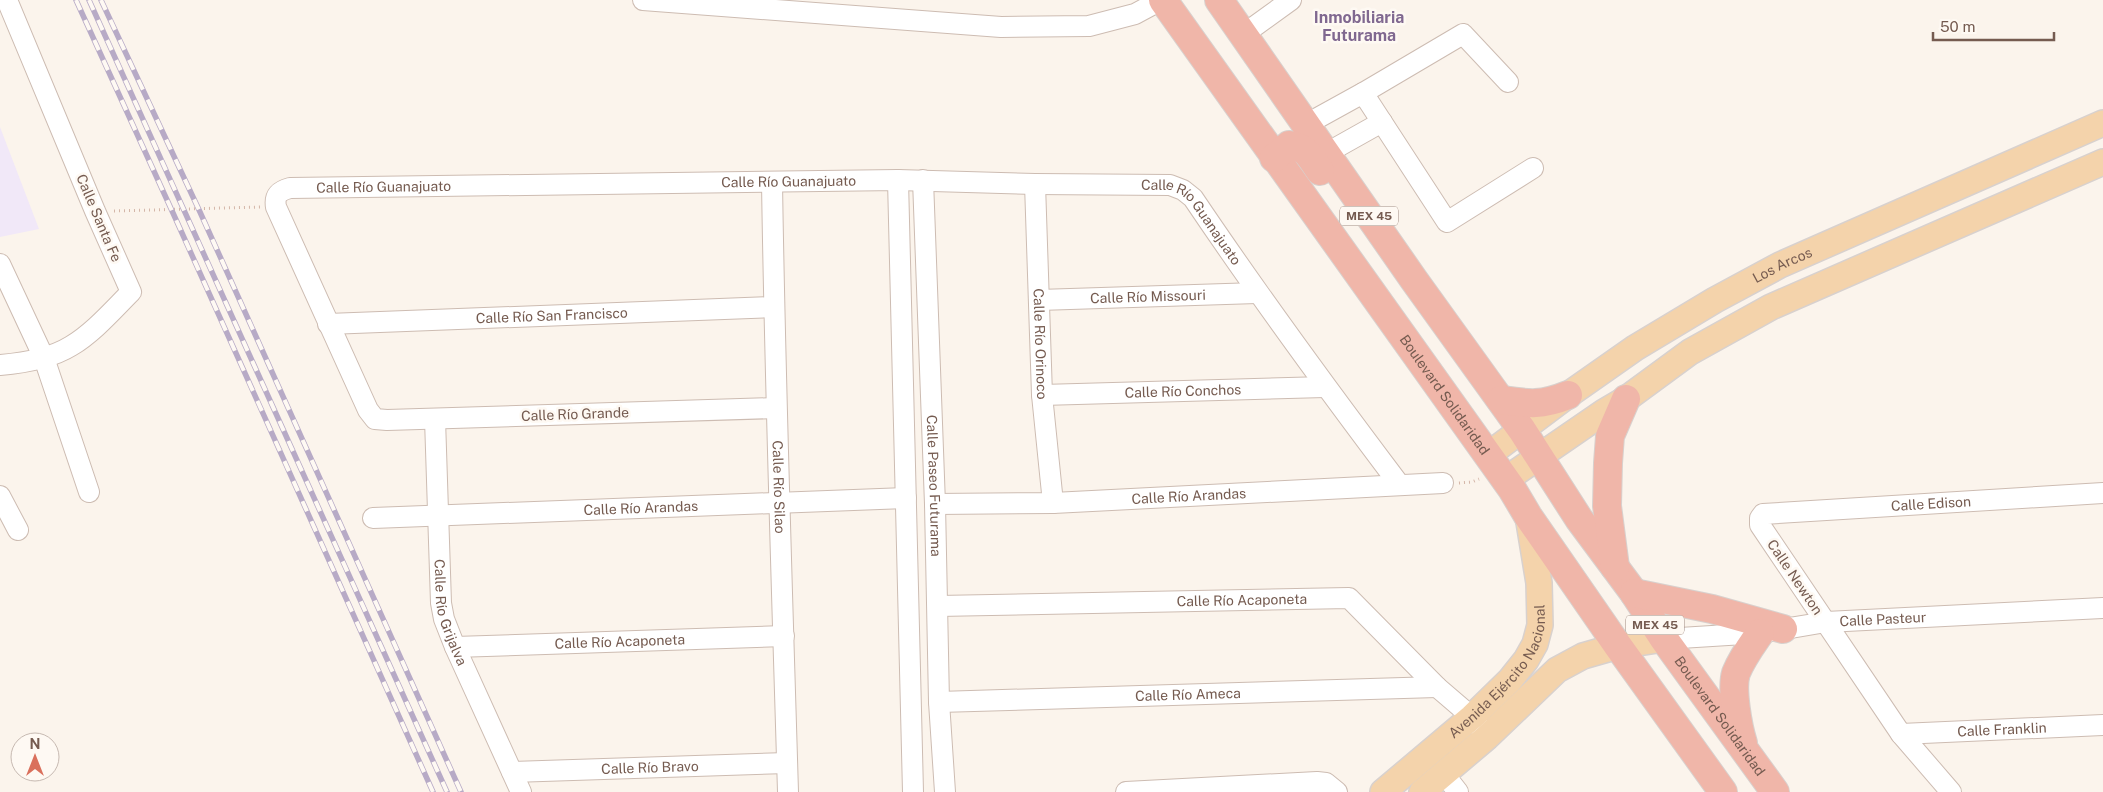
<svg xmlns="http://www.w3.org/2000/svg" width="2103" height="792" font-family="'Public Sans',sans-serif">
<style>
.education{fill:#f1e8f8}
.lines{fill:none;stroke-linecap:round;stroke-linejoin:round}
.minor-casing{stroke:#cdbcb2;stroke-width:22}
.major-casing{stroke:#d8d1ce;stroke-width:28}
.highway-casing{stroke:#d8d1ce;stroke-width:30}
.path{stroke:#d4b6a8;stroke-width:3;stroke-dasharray:1 4;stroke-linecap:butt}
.minor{stroke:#fff;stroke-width:20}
.major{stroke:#f4d3ab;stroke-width:25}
.highway{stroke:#f0b6a9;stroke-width:28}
.rail-casing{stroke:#b7aac6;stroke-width:5.5}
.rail{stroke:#fef9f3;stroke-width:4;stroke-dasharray:11;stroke-linecap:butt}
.labels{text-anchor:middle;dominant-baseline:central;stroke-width:5;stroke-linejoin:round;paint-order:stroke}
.shield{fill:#fef9f3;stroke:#9e8a81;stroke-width:1}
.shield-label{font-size:12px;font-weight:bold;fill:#755b50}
.street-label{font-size:14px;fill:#755b50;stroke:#fef9f3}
.quarter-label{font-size:16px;font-weight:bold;fill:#806890;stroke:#fef9f3}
</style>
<rect width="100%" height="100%" fill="#fbf4ec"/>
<path class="education" d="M0,127L39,229L0,237Z"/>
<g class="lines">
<g class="minor-casing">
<g id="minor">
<path d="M643,0L1001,27L1089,26L1135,14L1161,0"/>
<path d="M1244,34L1291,0"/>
<path d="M1363,93L1463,34L1508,82"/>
<path d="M1305,125L1363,93L1447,222L1533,168"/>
<path d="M1325,154L1382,122"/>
<path d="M898,180L913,792"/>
<path id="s1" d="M923,180L935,504L939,702L945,792"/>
<path id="s2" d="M772,182C775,385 782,589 788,792"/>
<path id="s3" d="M1035,184L1042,395L1053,503"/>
<path d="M0,264L44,358L89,492"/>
<path id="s4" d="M1039,300L1257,293"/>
<path id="s5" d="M328,324L774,307"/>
<path d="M0,365C24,363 50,359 71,346C93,333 112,311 131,292L95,211L7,0"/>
<path id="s6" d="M1042,395L1325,387"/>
<path id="s7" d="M776,408L387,420L375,419L368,410L276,207C274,195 279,191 290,188L898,180L1035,184L1170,185L1183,190L1193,198C1259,296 1328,390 1399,484"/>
<path id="s8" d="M435,419L441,603L444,619L455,647L521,792"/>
<path d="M0,496L18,530"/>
<path id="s9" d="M935,504L1053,503L1443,483"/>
<path id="s10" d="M373,518L906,498"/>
<path id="s11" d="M938,606L1349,598L1437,687L1472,717L1481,729"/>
<path id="s12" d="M1664,639L1760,633L1826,622L2103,608"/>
<path id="s13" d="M455,647L784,636"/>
<path id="s14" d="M939,702L1437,687"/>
<path id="s15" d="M1901,734L2103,725"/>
<path id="s16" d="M512,772L787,763"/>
<path d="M1444,774L1458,792"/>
<path d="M1126,792L1317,782L1326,783L1337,792"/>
<path id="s17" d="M1951,792L1901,734L1760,525V518L1763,514L2103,493"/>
</g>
</g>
<g class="major-casing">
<g id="major">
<path id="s18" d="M1488,455L1568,395L1635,348L1715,300L1780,265L2103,123"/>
<path d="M1505,480L1604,412L1626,399L1690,352L1771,307L2103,162"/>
<path id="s19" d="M1383,792L1472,717L1510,680L1526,660L1535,644L1540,625L1539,583L1528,516"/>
<path d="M1422,792L1487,737L1557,670L1583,656L1618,646L1664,639"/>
</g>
</g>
<g class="highway-casing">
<g id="highway">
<path id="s20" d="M1163,0L1512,489L1528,516L1618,646L1723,792"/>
<path id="s21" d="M1219,0L1414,280L1522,430L1579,519L1634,593L1664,639L1775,792"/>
<path d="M1274,158L1289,145C1306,146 1311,158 1320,171"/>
<path d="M1501,400C1529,404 1541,406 1568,395"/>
<path d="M1615,567L1607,506L1608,463L1610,436L1626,399"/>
<path d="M1634,593L1712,609L1783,629"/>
<path d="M1743,743C1738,727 1731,689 1736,673C1742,658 1751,646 1760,633"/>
</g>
</g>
<g class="path">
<path d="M114,211L260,207"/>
<path d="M1459,483L1472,482L1479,479"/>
</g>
<use href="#minor" class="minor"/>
<use href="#major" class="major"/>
<use href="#highway" class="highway"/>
<g class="rail-casing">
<g id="rail">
<path d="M76,0L173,213L433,792"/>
<path d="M89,0L447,792"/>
<path d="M101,0L200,212L461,792"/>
</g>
</g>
<use href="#rail" class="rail"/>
</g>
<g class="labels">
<g class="shield">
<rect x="1340" y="206.5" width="58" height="19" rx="4"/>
<rect x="1626" y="615.5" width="58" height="19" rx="4"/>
</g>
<g class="shield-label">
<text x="1369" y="216">MEX 45</text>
<text x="1655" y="625">MEX 45</text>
</g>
<g class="street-label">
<text stroke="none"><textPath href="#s7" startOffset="1161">Calle Río Guanajuato</textPath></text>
<text stroke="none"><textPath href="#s7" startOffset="756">Calle Río Guanajuato</textPath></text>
<text transform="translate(99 218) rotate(67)">Calle Santa Fe</text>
<text stroke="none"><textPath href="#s7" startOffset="1581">Calle Río Guanajuato</textPath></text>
<text stroke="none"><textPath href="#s18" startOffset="351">Los Arcos</textPath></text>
<text stroke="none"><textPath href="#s4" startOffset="109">Calle Río Missouri</textPath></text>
<text stroke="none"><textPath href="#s5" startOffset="224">Calle Río San Francisco</textPath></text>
<text stroke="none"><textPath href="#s3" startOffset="160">Calle Río Orinoco</textPath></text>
<text stroke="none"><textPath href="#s6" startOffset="141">Calle Río Conchos</textPath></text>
<text stroke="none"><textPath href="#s20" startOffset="485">Boulevard Solidaridad</textPath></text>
<text transform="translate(575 414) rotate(-2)">Calle Río Grande</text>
<text stroke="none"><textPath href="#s1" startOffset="306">Calle Paseo Futurama</textPath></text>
<text stroke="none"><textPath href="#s2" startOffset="305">Calle Río Silao</textPath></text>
<text stroke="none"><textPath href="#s9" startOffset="254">Calle Río Arandas</textPath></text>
<text stroke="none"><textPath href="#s17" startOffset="509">Calle Edison</textPath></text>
<text stroke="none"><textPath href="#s10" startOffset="268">Calle Río Arandas</textPath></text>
<text transform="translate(1795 577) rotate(56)">Calle Newton</text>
<text stroke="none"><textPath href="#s11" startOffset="304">Calle Río Acaponeta</textPath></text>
<text stroke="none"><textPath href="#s8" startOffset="195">Calle Río Grijalva</textPath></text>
<text stroke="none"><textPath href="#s12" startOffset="220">Calle Pasteur</textPath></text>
<text stroke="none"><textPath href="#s13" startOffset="165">Calle Río Acaponeta</textPath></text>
<text stroke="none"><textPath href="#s19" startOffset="171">Avenida Ejército Nacional</textPath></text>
<text stroke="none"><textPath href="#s14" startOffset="249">Calle Río Ameca</textPath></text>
<text stroke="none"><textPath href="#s21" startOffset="874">Boulevard Solidaridad</textPath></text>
<text stroke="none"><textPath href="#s15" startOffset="101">Calle Franklin</textPath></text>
<text stroke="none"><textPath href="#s16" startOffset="138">Calle Río Bravo</textPath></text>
</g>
<g class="quarter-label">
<text x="1359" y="17">Inmobiliaria<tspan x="1359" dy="18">Futurama</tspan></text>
</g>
</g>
<g transform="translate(35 757)"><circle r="24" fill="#fef9f3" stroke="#c7bab2"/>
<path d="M0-4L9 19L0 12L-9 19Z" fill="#da705c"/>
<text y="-8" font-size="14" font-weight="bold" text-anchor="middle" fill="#755b50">N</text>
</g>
<path d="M1933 32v8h121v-8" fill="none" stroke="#755b50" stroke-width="2.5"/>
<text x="1940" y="32" font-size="15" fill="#755b50" stroke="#fef9f3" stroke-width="4" paint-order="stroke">50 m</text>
</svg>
